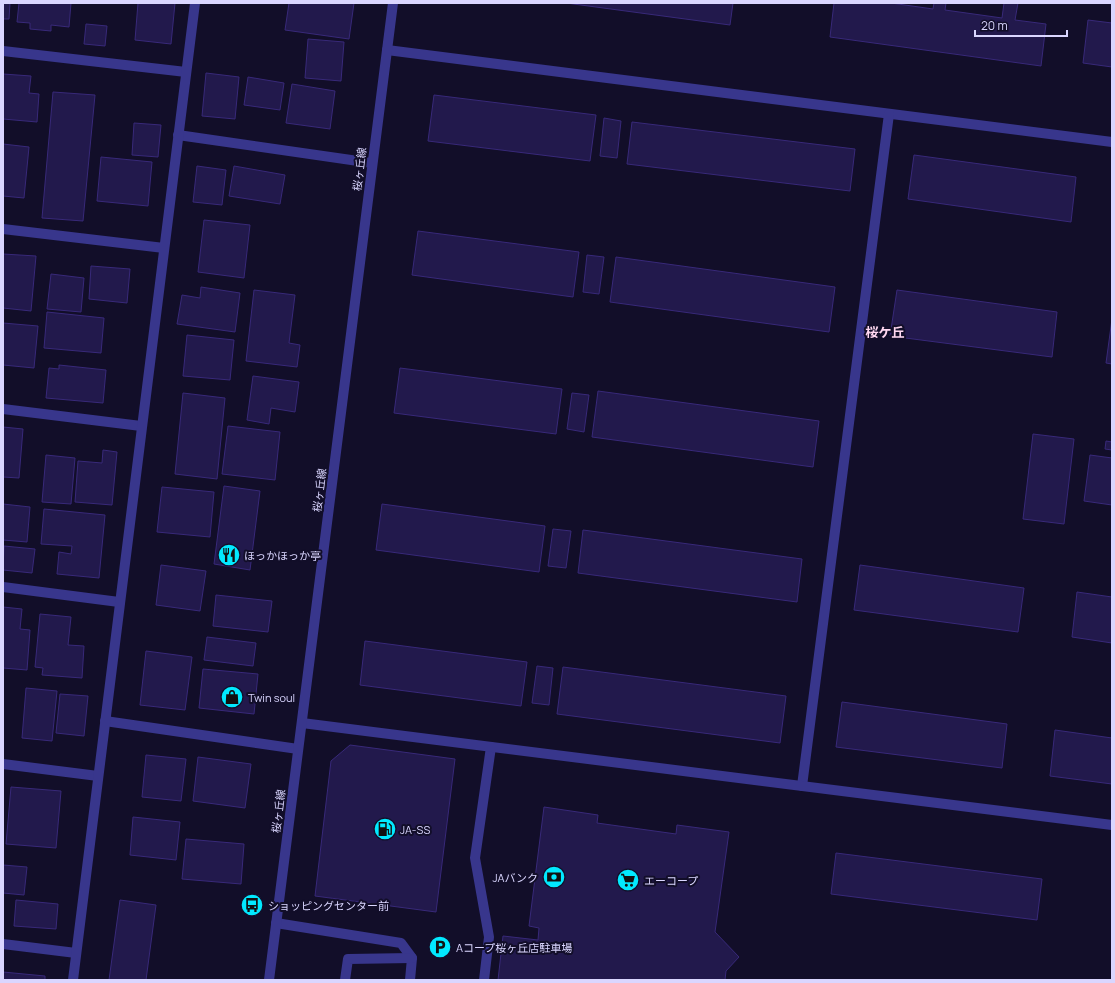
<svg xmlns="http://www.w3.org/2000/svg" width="1115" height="983" font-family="Manrope,'Noto Sans JP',sans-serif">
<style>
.building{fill:#22194c;stroke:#382979}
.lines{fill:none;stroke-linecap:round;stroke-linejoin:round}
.service{stroke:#38368c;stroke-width:10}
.minor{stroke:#38368c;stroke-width:10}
.tertiary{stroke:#38368c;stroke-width:10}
.labels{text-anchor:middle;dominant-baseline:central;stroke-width:4;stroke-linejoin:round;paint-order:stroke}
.street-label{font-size:11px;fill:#dad6ff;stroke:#120e29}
.poi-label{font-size:11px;fill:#dad6ff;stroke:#120e29;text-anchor:start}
.quarter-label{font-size:13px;font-weight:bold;fill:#ffd8f1;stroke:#120e29}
</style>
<rect width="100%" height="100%" fill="#120e29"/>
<g class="building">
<path d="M3,3H10L9,19H3Z"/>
<path d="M19,3H71L69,27L51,25V31L30,29V23L17,22Z"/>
<path d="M138,3H175L171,44L135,40Z"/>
<path d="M289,3H354L349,39L285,30Z"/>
<path d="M566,3H733L730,25Z"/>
<path d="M834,3H891L933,9L934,3H946L945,10L1002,18L1004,3H1018L1015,20L1046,24L1041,66L830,37Z"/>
<path d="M1088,20L1112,23V67L1083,63Z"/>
<path d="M86,24L107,26L105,46L84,44Z"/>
<path d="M308,39L344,42L341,81L305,78Z"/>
<path d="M206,73L239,77L235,119L202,116Z"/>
<path d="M3,74L31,76L29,93L39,94L37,122L3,119Z"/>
<path d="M248,77L284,83L280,110L244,105Z"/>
<path d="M292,84L335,91L330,129L286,123Z"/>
<path d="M53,92L95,95L83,221L42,218Z"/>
<path d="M434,95L596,115L590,161L428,141Z"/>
<path d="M604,118L621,121L617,158L600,156Z"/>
<path d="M632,122L855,149L850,191L627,164Z"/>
<path d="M134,123L161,125L158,157L132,155Z"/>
<path d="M3,144L29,147L24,198L3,196Z"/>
<path d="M914,155L1076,177L1071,222L908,199Z"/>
<path d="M101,157L152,162L148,206L97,201Z"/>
<path d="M197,166L226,170L222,205L193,202Z"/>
<path d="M234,166L285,175L280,204L229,196Z"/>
<path d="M204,220L250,225L244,278L198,272Z"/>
<path d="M418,231L579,252L573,297L412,275Z"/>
<path d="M3,254L36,256L31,311L3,308Z"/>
<path d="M587,255L604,257L599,294L583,292Z"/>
<path d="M616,257L835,287L829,332L610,302Z"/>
<path d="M91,266L130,269L127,303L89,299Z"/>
<path d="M51,274L84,278L81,312L47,309Z"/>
<path d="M201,287L240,293L235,332L177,324L182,295L200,298Z"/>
<path d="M254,290L295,295L289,343L300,345L297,367L246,361Z"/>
<path d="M897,290L1057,312L1052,357L890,336Z"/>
<path d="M47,312L104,318L101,353L44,348Z"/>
<path d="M1112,319V364L1106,363Z"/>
<path d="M3,323L38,326L34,368L3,365Z"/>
<path d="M187,335L234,340L230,380L183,376Z"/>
<path d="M59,365L106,370L103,403L46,398L49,368L59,369Z"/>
<path d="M400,368L562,389L556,434L394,413Z"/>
<path d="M253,376L299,382L295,412L271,408L269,424L247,420Z"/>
<path d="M598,391L819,421L813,467L592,437Z"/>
<path d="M183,393L225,398L217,479L175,474Z"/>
<path d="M572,393L589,395L584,432L567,429Z"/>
<path d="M228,426L280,432L275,480L222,474Z"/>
<path d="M3,427L23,429L19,478L3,477Z"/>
<path d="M1033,434L1074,439L1064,524L1023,519Z"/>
<path d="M1106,441L1112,442V450L1105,449Z"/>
<path d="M103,450L117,452L112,505L75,502L78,461L102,463Z"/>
<path d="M46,455L75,458L71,504L42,502Z"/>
<path d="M1090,455L1112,458V505L1084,501Z"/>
<path d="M224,486L260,491L250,570L214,564Z"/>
<path d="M162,487L214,492L210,537L157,532Z"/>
<path d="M3,504L30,507L27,542L3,540Z"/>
<path d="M382,504L545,526L539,572L376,550Z"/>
<path d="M44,509L105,515L99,578L57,574L59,552L71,554L72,546L41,544Z"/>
<path d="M553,529L571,531L566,568L548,566Z"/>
<path d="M583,530L802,559L797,602L578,573Z"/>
<path d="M4,546L35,549L32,573L3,570Z"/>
<path d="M161,565L206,571L200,611L156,605Z"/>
<path d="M860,565L1024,588L1018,632L854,610Z"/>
<path d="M1077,592L1112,597V643L1072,637Z"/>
<path d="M216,595L272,601L268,632L213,626Z"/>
<path d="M3,607L22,609L20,629L30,630L27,670L3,668Z"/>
<path d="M40,614L71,617L68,645L84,646L82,678L42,675L43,668L35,667Z"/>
<path d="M207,637L256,643L253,666L204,660Z"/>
<path d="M365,641L527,662L521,706L360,685Z"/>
<path d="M146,651L192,657L185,710L140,705Z"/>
<path d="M537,666L553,668L549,705L532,703Z"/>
<path d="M563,667L786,696L780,743L557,714Z"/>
<path d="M203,669L258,674L254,714L199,708Z"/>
<path d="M26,688L57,691L52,741L22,738Z"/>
<path d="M60,694L88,696L84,736L56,733Z"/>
<path d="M842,702L1007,724L1002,768L836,747Z"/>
<path d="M1055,730L1112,738V784L1050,776Z"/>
<path d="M350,745L455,759L436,912L315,896L331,761Z"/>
<path d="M146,755L186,759L181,801L142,797Z"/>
<path d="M198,757L251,764L245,808L193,801Z"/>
<path d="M11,787L61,791L56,848L6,844Z"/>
<path d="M544,807L598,815L597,823L676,834L677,825L729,832L715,932L739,957L726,971L725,980H498L503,936L538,940L539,928L529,926Z"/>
<path d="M133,817L180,822L176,860L130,855Z"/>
<path d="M186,839L244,844L241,884L182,879Z"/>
<path d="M836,853L1042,879L1037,920L831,894Z"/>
<path d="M3,865L27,867L24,895L3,893Z"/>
<path d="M16,900L58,904L56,929L14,926Z"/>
<path d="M120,900L156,905L146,980H109Z"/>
<path d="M3,972L45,976V980H3Z"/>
</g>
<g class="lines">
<g class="service">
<path d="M387,50L1112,142"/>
<path d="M802,786L889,114"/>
<path d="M276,923L401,943L412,958L410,980"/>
<path d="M345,980L348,959L412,958"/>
<path d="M484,980L489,937L475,858L491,747"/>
</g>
<g class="minor">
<path d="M3,51L186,72"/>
<path d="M178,135L372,163"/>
<path d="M3,229L164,248"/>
<path d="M3,409L141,426"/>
<path d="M3,587L119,602"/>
<path d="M105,721L298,749"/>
<path d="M302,723L1112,825"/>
<path d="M3,764L98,776"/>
<path d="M3,944L76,953"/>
<path d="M73,980L195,3"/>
</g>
<path class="tertiary" d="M269,980L393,3"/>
</g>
<defs>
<g id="restaurant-disc" transform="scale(1.15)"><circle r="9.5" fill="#02e9ff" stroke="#120e29"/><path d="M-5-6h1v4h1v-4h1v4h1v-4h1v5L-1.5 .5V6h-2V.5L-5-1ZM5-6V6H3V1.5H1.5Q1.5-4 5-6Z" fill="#111"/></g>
<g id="shop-disc" transform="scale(1.15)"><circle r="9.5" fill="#02e9ff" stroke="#120e29"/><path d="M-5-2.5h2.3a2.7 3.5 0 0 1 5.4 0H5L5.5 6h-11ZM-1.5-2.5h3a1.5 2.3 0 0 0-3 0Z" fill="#111"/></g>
<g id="fuel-disc" transform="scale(1.15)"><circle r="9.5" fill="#02e9ff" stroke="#120e29"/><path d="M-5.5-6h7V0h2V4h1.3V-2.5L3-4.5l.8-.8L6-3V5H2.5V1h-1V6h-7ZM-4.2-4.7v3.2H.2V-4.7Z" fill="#111"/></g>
<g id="bank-disc" transform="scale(1.15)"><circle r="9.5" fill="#02e9ff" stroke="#120e29"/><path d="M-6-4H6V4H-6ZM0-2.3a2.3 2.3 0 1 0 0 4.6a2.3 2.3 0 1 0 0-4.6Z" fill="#111"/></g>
<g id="supermarket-disc" transform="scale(1.15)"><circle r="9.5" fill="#02e9ff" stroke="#120e29"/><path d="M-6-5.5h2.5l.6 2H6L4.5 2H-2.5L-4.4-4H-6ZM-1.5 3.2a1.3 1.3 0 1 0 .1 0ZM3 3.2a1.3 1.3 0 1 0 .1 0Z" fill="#111"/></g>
<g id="bus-disc" transform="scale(1.15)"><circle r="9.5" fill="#02e9ff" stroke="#120e29"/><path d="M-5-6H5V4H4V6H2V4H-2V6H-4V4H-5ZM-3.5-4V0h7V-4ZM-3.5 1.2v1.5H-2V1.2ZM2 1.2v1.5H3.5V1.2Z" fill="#111"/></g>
<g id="parking-disc" transform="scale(1.15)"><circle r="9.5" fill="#02e9ff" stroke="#120e29"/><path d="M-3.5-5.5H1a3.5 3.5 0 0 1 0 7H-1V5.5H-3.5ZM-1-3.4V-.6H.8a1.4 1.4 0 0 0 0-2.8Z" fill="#111"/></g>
</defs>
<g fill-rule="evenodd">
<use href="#restaurant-disc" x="229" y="555"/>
<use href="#shop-disc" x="232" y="697"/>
<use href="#fuel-disc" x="385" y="829"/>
<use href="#bank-disc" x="554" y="877"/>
<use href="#supermarket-disc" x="628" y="880"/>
<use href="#bus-disc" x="252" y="905"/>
<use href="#parking-disc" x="440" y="947"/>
</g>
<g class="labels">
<g class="street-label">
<text transform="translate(359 169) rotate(-83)">桜ヶ丘線</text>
<text transform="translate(319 490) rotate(-83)">桜ヶ丘線</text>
<text transform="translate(278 811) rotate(-83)">桜ヶ丘線</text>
</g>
<g class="poi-label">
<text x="244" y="555">ほっかほっか亭</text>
<text x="248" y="697">Twin soul</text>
<text x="400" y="829">JA-SS</text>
<text x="538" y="877" text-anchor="end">JAバンク</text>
<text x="644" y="880">エーコープ</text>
<text x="268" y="905">ショッピングセンター前</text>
<text x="456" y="947">Aコープ桜ヶ丘店駐車場</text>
</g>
<g class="quarter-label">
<text x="885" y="332">桜ケ丘</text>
</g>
</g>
<rect width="1115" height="983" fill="none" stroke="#dad6ff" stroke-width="8"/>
<path d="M975 30v6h92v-6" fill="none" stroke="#dad6ff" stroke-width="2"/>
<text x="981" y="30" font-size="12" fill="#dad6ff" stroke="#120e29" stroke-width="3" paint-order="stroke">20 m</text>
</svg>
